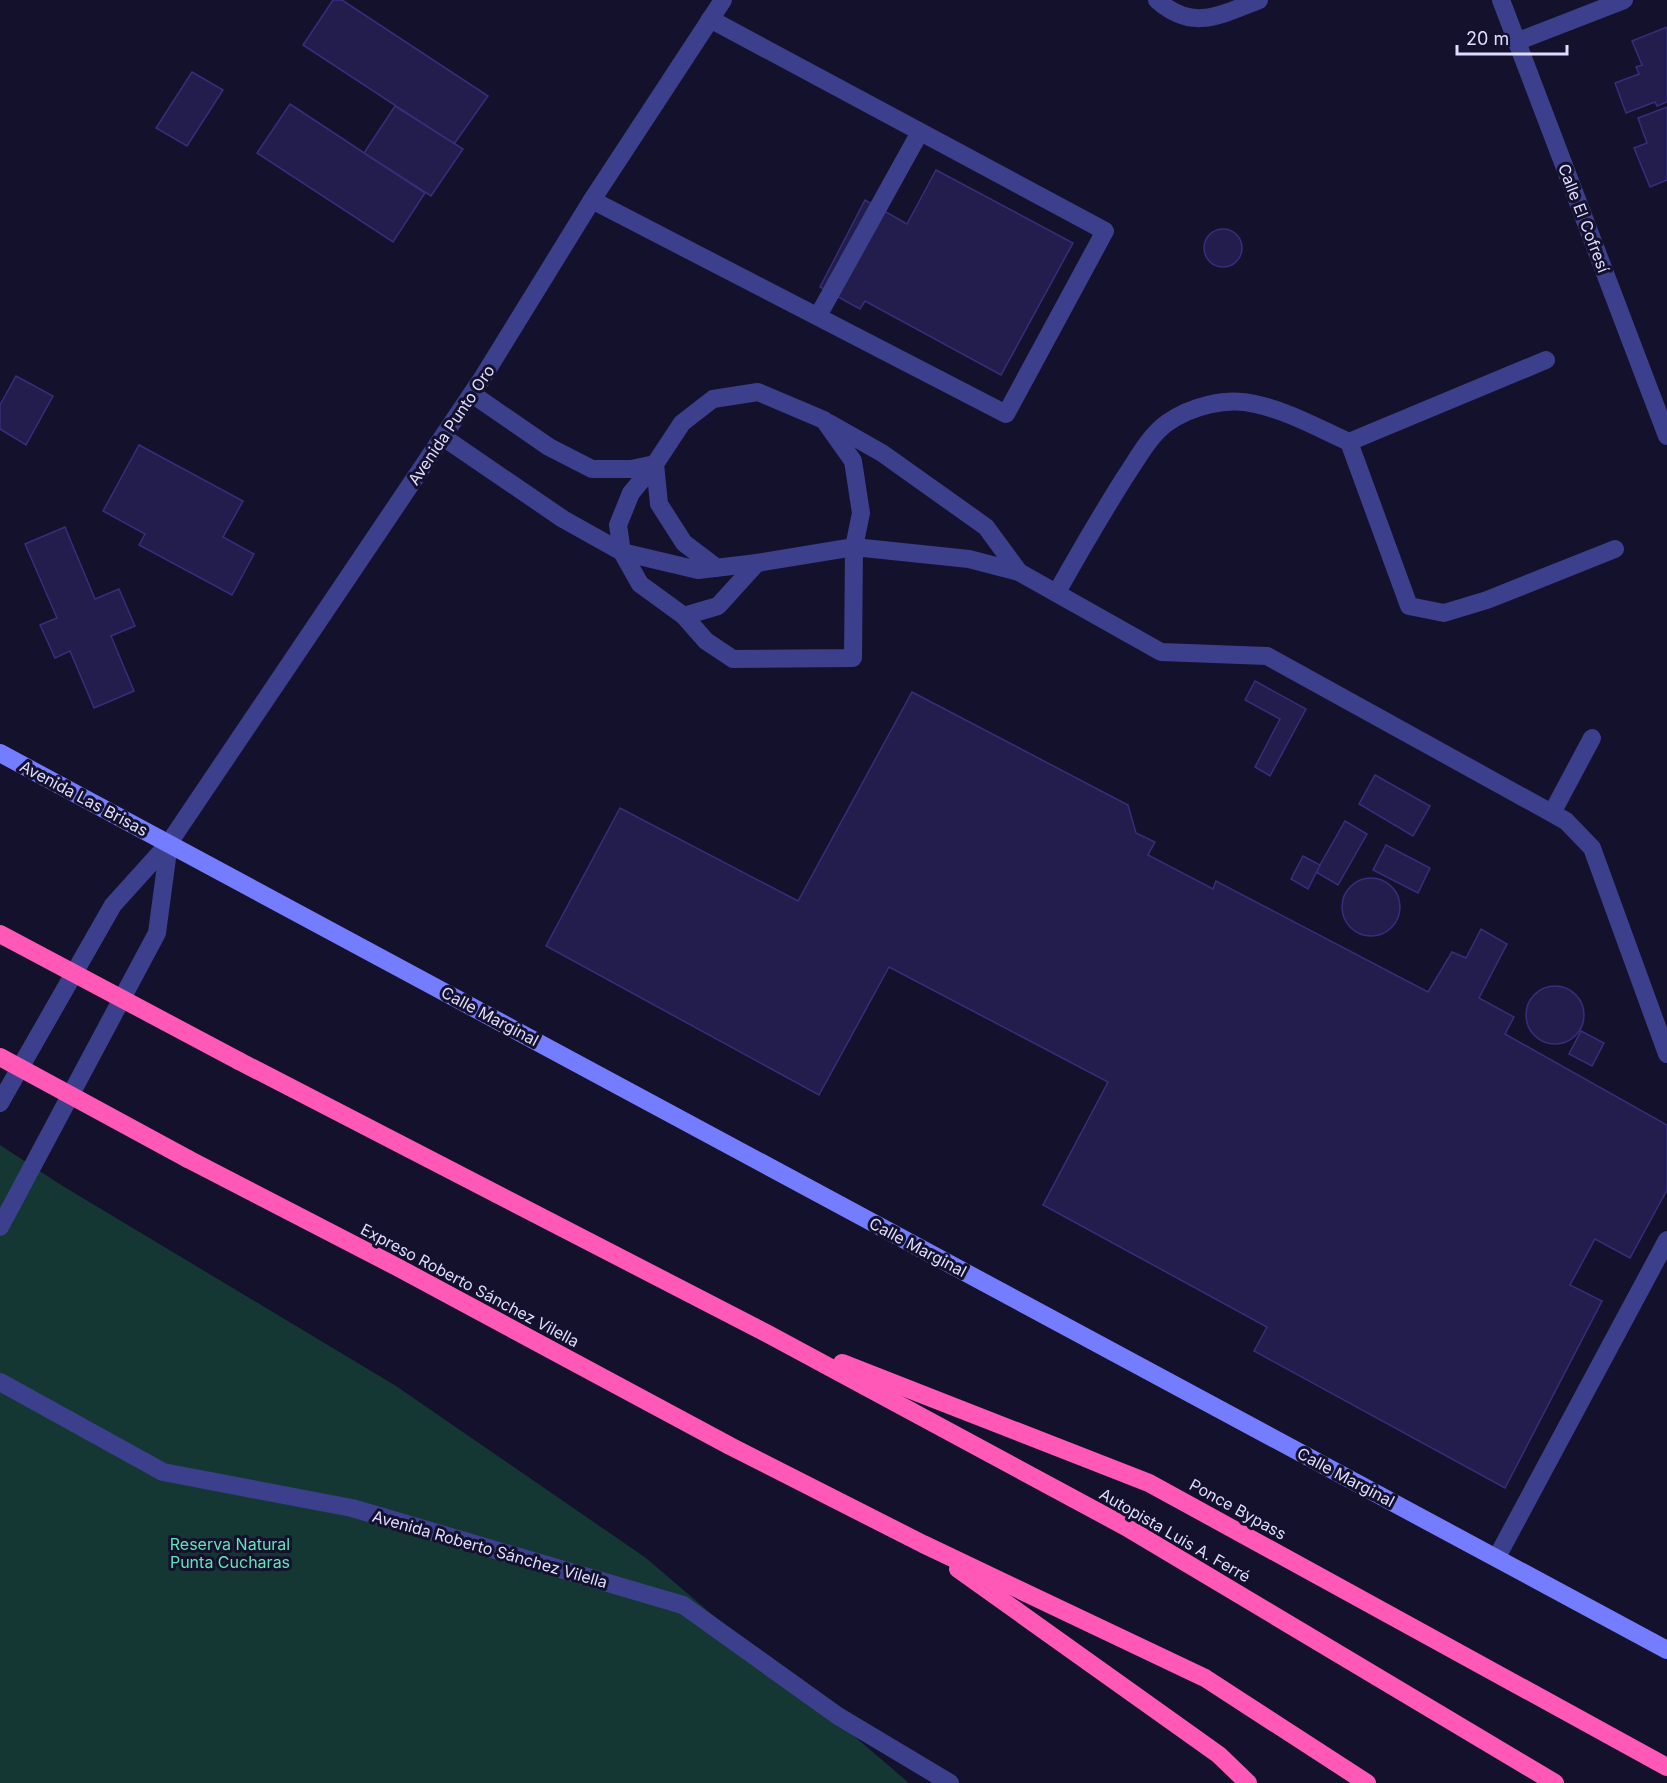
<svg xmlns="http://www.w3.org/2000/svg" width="1667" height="1783" font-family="Inter,sans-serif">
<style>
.green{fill:#143733}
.building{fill:#231d4e;stroke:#372e7b;stroke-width:1.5}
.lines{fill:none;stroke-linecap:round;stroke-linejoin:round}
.lane{stroke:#3b3f8c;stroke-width:18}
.street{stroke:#3b3f8c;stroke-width:18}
.secondary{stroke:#747cff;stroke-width:18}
.highway{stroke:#ff58b6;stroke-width:18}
.highway-bridge{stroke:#ff58b6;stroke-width:18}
.labels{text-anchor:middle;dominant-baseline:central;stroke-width:6;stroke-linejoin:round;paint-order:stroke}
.street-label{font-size:16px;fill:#deddff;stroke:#14112d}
.park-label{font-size:16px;fill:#64e3b9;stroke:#14112d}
</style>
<rect width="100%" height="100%" fill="#14112d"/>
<path class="green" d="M0,1145L61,1185L396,1386L646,1558L909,1783H0Z"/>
<g class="building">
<path d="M333,0H342L488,96L454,144L303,45Z"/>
<path d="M1667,27V102L1657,106L1655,102L1626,113L1615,83L1639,74L1636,67L1642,65L1632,41Z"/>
<path d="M192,72L223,90L187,146L156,128Z"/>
<path d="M290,104L425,193L393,242L257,153Z"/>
<path d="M395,106L463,149L431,196L364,153Z"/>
<path d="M1667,107V180L1650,187L1634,148L1647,143L1638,118Z"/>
<path d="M936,170L1073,243L1001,375L865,301L860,309L820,287L865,200L907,224Z"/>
<circle cx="1223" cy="248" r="19"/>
<path d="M16,376L53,396L26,445L0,429V405Z"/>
<path d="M139,445L243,501L223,537L254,554L232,595L139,545L145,534L103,511Z"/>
<path d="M65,527L95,599L119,589L135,626L111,636L134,691L94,708L70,651L55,658L40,625L57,618L25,544Z"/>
<path d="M1255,681L1306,709L1270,776L1255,767L1280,719L1245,700Z"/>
<path d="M912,692L1128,805L1136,833L1155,842L1148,855L1213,889L1216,881L1428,992L1452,952L1466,958L1481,929L1507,944L1479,998L1514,1017L1505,1034L1667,1125V1190L1630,1258L1595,1239L1570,1285L1602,1301L1505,1488L1254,1351L1267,1327L1043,1205L1108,1082L889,967L819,1095L546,946L620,808L798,901Z"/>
<path d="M1375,775L1430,806L1413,836L1359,804Z"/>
<path d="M1345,821L1367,834L1338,885L1316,872Z"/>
<path d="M1386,845L1430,868L1418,893L1373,870Z"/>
<path d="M1303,856L1320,865L1308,889L1291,879Z"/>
<circle cx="1371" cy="907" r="29"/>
<circle cx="1555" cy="1015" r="29"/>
<path d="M1581,1031L1604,1043L1592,1066L1569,1054Z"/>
</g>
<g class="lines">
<g class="lane">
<path d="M1157,0C1193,32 1220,15 1259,0"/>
<path d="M592,200L1006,414L1105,231L710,19"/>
<path d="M818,316L920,132"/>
<path d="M472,394L549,447L592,469H631L655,464"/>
<path d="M829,423L882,453L986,527L1019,572"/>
<path d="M443,437L563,519L622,552L640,584L684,616L706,641L733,659L853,658L854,547L969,559L1019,572L1161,652L1267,656L1566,821L1592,848L1667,1054"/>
<path d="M1349,442L1409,606L1444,613L1487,600L1615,549"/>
<path d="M655,464L631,493L618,525L622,552L698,570L757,563L854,547L861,513L853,461L824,420L758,392L713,399L682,423L655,464L659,504L684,543L717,568"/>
<path d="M1057,592C1079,553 1101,515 1125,477C1138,458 1149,436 1167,423C1191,406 1227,397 1255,404C1288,411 1318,428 1349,442L1546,360"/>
<path d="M684,616L718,606L757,563"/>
<path d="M1552,813L1592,738"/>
<path d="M1497,1557L1667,1240"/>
</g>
<g class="street">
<path d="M1501,0L1667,436"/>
<path d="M1516,42L1624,0"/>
<path d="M0,1103L113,905L169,843L483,377L592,200L723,0"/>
<path d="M0,1227L157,933L169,843"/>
<path d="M0,1382L163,1472L352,1508L683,1605L838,1716L950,1783"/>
</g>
<path class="secondary" d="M0,753L1667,1650"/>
<g class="highway">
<path d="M239,1061L768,1334L1126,1527L1555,1783"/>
<path d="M188,1159L397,1267L730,1446L923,1544L1205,1678L1367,1783"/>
<path d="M842,1363L1149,1483L1667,1767"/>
<path d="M958,1569L1219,1755L1248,1783"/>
</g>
<g class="highway-bridge">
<path d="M0,934L239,1061"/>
<path d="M0,1057L188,1159"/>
</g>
</g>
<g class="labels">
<g class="street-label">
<text transform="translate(1584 218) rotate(69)">Calle El Cofresí</text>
<text transform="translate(451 425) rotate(-56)">Avenida Punto Oro</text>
<text transform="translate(84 798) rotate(28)">Avenida Las Brisas</text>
<text transform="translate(490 1016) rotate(28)">Calle Marginal</text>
<text transform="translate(918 1247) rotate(28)">Calle Marginal</text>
<text transform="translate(470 1285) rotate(28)">Expreso Roberto Sánchez Vilella</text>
<text transform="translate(1346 1477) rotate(28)">Calle Marginal</text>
<text transform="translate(1238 1509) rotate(29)">Ponce Bypass</text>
<text transform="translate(1175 1535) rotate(30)">Autopista Luis A. Ferré</text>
<text transform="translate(490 1549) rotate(16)">Avenida Roberto Sánchez Vilella</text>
</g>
<g class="park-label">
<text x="230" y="1544">Reserva Natural<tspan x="230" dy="18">Punta Cucharas</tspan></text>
</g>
</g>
<path d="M1457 45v9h110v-9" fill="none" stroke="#deddff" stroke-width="3"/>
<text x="1466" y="45" font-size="18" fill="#deddff" stroke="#14112d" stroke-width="4.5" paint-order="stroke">20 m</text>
</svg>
